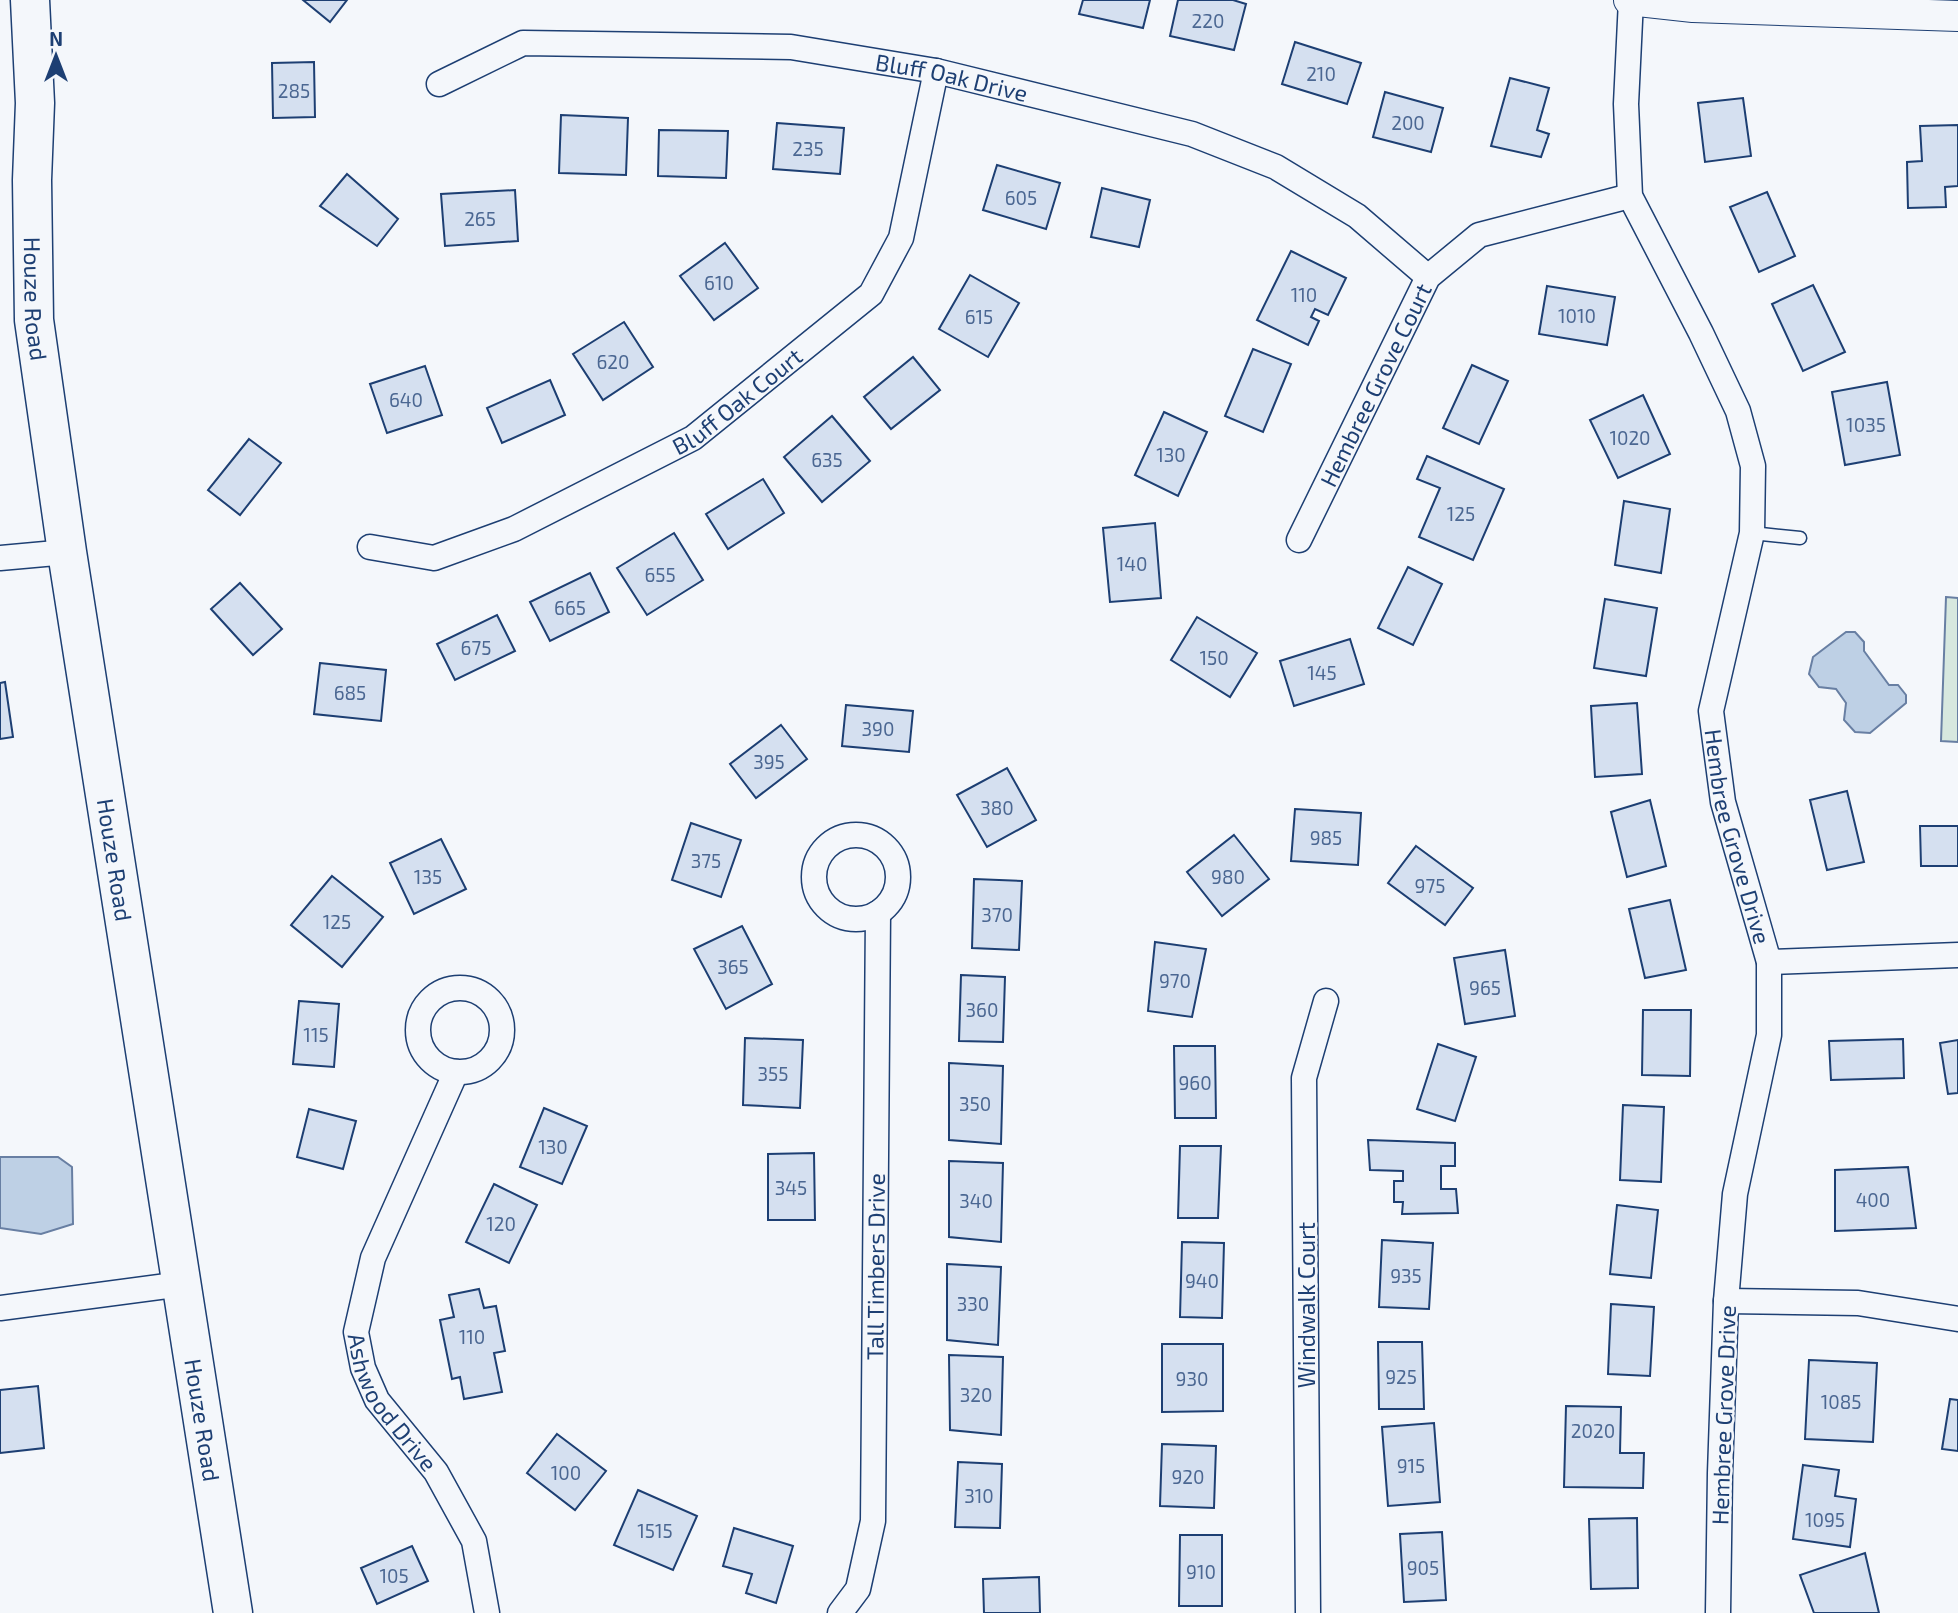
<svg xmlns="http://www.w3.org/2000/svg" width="1958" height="1613" font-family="'Exo 2',sans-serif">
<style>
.green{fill:#d7e8df;stroke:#687fa3;stroke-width:2}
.water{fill:#bed0e5;stroke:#687fa3;stroke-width:2}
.building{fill:#d5e0f0;stroke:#1d3f73;stroke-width:2}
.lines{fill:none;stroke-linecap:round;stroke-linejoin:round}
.service-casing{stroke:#1d3f73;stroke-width:15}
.minor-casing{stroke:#1d3f73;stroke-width:27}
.tertiary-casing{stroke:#1d3f73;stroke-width:32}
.primary-casing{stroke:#1d3f73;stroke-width:41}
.service{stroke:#f4f7fb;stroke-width:12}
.minor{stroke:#f4f7fb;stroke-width:24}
.tertiary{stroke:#f4f7fb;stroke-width:30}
.primary{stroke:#f4f7fb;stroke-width:38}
.labels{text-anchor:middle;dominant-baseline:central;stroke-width:5;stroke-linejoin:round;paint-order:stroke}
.number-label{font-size:19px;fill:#4b6792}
.street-label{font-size:23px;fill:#1d3f73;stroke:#f4f7fb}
</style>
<rect width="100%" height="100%" fill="#f4f7fb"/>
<path class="green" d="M1946,597L1958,598V742L1941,741Z"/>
<g class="water">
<path d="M1846,632H1855L1864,642V651L1889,685H1898L1906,695V703L1870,733L1855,732L1844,720L1846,703L1836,689L1819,687L1809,674L1813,657Z"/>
<path d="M0,1157H58L72,1167L73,1224L41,1234L0,1228Z"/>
</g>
<g class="building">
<path d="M303,0H347L330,22Z"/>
<path d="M1083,0H1150L1143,28L1079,14Z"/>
<path d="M1178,0H1233L1246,4L1234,50L1170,36Z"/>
<path d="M1295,42L1361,63L1347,104L1282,84Z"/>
<path d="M314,62L315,117L273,118L272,63Z"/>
<path d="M1510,78L1549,88L1537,130L1549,134L1541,157L1491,146Z"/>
<path d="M1385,92L1443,108L1431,152L1373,137Z"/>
<path d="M1743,98L1751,156L1705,162L1698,103Z"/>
<path d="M561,115L628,118L626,175L559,173Z"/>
<path d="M777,123L844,128L840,174L773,169Z"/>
<path d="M1958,125V186L1945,187L1946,207L1908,208L1907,162L1922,161L1920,126Z"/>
<path d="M659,130L728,131L726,178L658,176Z"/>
<path d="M997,165L1060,183L1046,229L983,210Z"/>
<path d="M347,174L398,219L377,246L320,206Z"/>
<path d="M1102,188L1150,200L1139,247L1091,237Z"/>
<path d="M515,190L518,241L445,246L441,194Z"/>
<path d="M1767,192L1795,256L1759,272L1730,207Z"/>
<path d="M725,243L758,288L714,320L680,276Z"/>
<path d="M1291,251L1346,278L1328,315L1315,309L1311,317L1319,321L1308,345L1257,320Z"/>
<path d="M970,275L1019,303L988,357L939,329Z"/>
<path d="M1813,285L1845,352L1803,371L1772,304Z"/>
<path d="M1547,286L1615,297L1607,345L1539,334Z"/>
<path d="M624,322L653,367L603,400L573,354Z"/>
<path d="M1253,349L1291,364L1263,432L1225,416Z"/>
<path d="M913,357L940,390L891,429L864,397Z"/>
<path d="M1472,365L1508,381L1479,444L1443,428Z"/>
<path d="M425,366L442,415L387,433L370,384Z"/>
<path d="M550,380L565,415L502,443L487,408Z"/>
<path d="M1887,382L1900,455L1845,465L1832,392Z"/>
<path d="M1643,395L1670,454L1618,478L1590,420Z"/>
<path d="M1164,412L1207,432L1178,496L1135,475Z"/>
<path d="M832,416L870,461L822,502L784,457Z"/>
<path d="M249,439L281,463L240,515L208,490Z"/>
<path d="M1427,456L1504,489L1473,560L1419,537L1440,488L1417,479Z"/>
<path d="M763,479L784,513L728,549L706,514Z"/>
<path d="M1624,501L1670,509L1661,573L1615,565Z"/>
<path d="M1155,523L1161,598L1110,602L1103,528Z"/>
<path d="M674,533L703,580L647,615L617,568Z"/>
<path d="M1408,567L1442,584L1413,645L1378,628Z"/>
<path d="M590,573L609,612L550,641L530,602Z"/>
<path d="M240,583L282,629L253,655L211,609Z"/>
<path d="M1605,599L1657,608L1646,676L1594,668Z"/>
<path d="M497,615L515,651L455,680L437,644Z"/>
<path d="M1197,617L1257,653L1230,697L1171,660Z"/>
<path d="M1350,639L1364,684L1294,706L1280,661Z"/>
<path d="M320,663L386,670L381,721L314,714Z"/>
<path d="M5,682L13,737L0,739V683Z"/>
<path d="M1637,703L1642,774L1595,777L1591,706Z"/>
<path d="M846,705L913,711L909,752L842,746Z"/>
<path d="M781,725L807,759L756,798L730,764Z"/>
<path d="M1007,768L1036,820L987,847L957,795Z"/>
<path d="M1847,791L1864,862L1827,870L1810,800Z"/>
<path d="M1650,800L1666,866L1627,877L1611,812Z"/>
<path d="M1295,809L1361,813L1358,865L1291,861Z"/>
<path d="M691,823L741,840L721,897L672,880Z"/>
<path d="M1920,826H1958V866H1921Z"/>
<path d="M1234,835L1269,879L1222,916L1187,872Z"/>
<path d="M441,839L466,889L414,914L390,863Z"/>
<path d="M1416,846L1473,888L1445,925L1388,883Z"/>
<path d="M332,876L383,917L342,967L291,925Z"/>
<path d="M974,879L1022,881L1019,950L972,948Z"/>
<path d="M1670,900L1686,970L1645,978L1629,909Z"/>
<path d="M742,926L772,984L726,1009L694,949Z"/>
<path d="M1155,942L1206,949L1192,1017L1148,1011Z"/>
<path d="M1505,950L1515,1016L1465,1024L1454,958Z"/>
<path d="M961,975L1005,977L1003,1042L959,1041Z"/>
<path d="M299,1001L339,1004L334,1067L293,1064Z"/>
<path d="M1643,1010H1691L1690,1076L1642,1075Z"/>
<path d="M745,1038L803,1040L800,1108L743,1105Z"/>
<path d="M1903,1039L1904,1078L1831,1080L1829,1041Z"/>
<path d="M1958,1040V1093L1948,1094L1940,1043Z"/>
<path d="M1438,1044L1476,1057L1455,1121L1417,1109Z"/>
<path d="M1174,1046H1215L1216,1118H1175Z"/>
<path d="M949,1063L1003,1066L1001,1144L949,1140Z"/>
<path d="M1623,1105L1664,1107L1661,1182L1620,1180Z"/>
<path d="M544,1108L587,1126L562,1184L520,1167Z"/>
<path d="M309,1109L356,1121L343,1169L297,1157Z"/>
<path d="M1368,1140L1455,1143V1166H1441V1189H1456L1458,1213L1402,1214L1403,1202H1394V1181H1403V1171L1370,1170Z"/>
<path d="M1180,1146H1221L1218,1218H1178Z"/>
<path d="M814,1153L815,1220H768V1154Z"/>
<path d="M949,1161L1003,1163L1001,1242L949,1237Z"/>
<path d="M1908,1167L1916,1228L1835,1231V1170Z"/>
<path d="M494,1184L537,1205L509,1263L466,1242Z"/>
<path d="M1617,1205L1658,1210L1651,1278L1610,1274Z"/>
<path d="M1382,1240L1433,1243L1429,1309L1379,1307Z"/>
<path d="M1182,1242L1224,1243L1222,1318L1180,1317Z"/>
<path d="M947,1264L1001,1267L998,1345L947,1340Z"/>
<path d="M479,1289L484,1308L496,1306L505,1351L494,1353L502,1392L464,1399L460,1377L452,1379L440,1320L454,1317L449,1295Z"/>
<path d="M1611,1304L1654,1307L1650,1376L1608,1374Z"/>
<path d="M1378,1342H1422L1424,1409H1379Z"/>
<path d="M1162,1344H1223V1411L1162,1412Z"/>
<path d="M949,1355L1003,1357L1001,1435L950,1430Z"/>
<path d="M1809,1360L1877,1363L1873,1442L1805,1439Z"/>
<path d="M38,1386L44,1448L0,1453V1390Z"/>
<path d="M1950,1399L1958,1400V1451L1942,1449Z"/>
<path d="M1566,1406L1621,1407L1620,1453H1644L1643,1488L1564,1487Z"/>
<path d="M1434,1423L1440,1502L1388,1506L1382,1427Z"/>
<path d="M557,1434L606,1471L575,1510L527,1473Z"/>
<path d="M1162,1444L1216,1446L1214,1508L1160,1506Z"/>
<path d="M958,1462L1002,1464L1000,1528L955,1527Z"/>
<path d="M1803,1465L1839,1470L1835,1496L1856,1499L1850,1547L1793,1539Z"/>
<path d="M638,1490L697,1516L673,1570L614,1545Z"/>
<path d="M1637,1518L1638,1588L1591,1589L1589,1519Z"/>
<path d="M734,1528L793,1546L776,1603L746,1593L752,1574L723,1566Z"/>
<path d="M1442,1532L1446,1600L1404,1602L1400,1534Z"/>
<path d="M1180,1535H1222V1606H1179Z"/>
<path d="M412,1546L428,1581L377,1604L361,1568Z"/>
<path d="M1865,1553L1879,1613H1814L1800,1575Z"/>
<path d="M1039,1577L1040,1613H984L983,1579Z"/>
</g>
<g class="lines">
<g class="service-casing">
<path id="service" d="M1752,533L1800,538"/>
</g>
<g class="minor-casing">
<g id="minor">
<path id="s1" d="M1631,0L1626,104L1630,196L1701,333L1738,411L1753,466L1752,533L1711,711L1723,802L1769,962V1035L1735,1194L1726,1301L1720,1473L1718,1613"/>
<path id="s2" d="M439,84L523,43L791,47L936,71L1192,134L1276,167L1357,216L1428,277"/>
<path id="s3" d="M1299,540L1428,277L1479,235L1630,196"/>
<path id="s4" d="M370,547L434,558L514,529L693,438L871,294L901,238L936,71"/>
<path d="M0,558L67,552"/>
<circle cx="856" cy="877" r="42"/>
<path d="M1769,962L1958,955"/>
<circle cx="460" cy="1030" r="42"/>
<path id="s5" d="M456,1072L373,1258L356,1332L363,1368L377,1400L436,1472L474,1541L487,1613"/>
<path d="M1726,1301L1858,1303L1958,1319"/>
<path d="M0,1308L182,1284"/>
<path id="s6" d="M840,1613L858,1589L873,1521L878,913"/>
<path d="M1308,1613L1304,1078L1326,1001"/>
</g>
</g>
<g class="tertiary-casing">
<path id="tertiary" d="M1629,0L1693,7L1958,16"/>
</g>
<g class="primary-casing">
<g id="primary">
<path id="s7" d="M30,0L35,103L32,180L34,320L67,552L233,1613"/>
</g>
</g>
<use href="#service" class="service"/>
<use href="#minor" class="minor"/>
<use href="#tertiary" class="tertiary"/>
<use href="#primary" class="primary"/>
</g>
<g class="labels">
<g class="number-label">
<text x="1208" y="20">220</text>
<text x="1321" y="73">210</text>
<text x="294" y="90">285</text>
<text x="1408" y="122">200</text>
<text x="808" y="148">235</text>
<text x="1021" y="197">605</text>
<text x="480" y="218">265</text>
<text x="719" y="282">610</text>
<text x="1304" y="294">110</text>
<text x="1577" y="315">1010</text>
<text x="979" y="316">615</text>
<text x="613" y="361">620</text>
<text x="406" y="399">640</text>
<text x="1866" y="424">1035</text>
<text x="1630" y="437">1020</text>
<text x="1171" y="454">130</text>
<text x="827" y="459">635</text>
<text x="1461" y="513">125</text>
<text x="1132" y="563">140</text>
<text x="660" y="574">655</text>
<text x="570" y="607">665</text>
<text x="476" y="647">675</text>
<text x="1214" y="657">150</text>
<text x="1322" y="672">145</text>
<text x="350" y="692">685</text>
<text x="878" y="728">390</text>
<text x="769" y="761">395</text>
<text x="997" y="807">380</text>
<text x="1326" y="837">985</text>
<text x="706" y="860">375</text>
<text x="428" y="876">135</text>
<text x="1228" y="876">980</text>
<text x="1430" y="885">975</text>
<text x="997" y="914">370</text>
<text x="337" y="921">125</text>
<text x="733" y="966">365</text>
<text x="1175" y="980">970</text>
<text x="1485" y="987">965</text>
<text x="982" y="1009">360</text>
<text x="316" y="1034">115</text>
<text x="773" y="1073">355</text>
<text x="1195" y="1082">960</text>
<text x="975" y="1103">350</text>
<text x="553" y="1146">130</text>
<text x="791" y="1187">345</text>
<text x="1873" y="1199">400</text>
<text x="976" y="1200">340</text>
<text x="501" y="1223">120</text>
<text x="1406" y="1275">935</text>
<text x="1202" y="1280">940</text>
<text x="973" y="1303">330</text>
<text x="472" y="1336">110</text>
<text x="1401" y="1376">925</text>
<text x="1192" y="1378">930</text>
<text x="976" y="1394">320</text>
<text x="1841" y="1401">1085</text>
<text x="1593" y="1430">2020</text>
<text x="1411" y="1465">915</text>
<text x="566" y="1472">100</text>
<text x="1188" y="1476">920</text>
<text x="979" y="1495">310</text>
<text x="1825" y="1519">1095</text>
<text x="655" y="1530">1515</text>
<text x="1423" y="1567">905</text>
<text x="1201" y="1571">910</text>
<text x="394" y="1575">105</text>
</g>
<g class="street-label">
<text stroke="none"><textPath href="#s2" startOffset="525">Bluff Oak Drive</textPath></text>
<text stroke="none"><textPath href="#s7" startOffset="299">Houze Road</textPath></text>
<text stroke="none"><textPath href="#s3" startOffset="173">Hembree Grove Court</textPath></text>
<text stroke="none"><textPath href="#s4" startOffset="408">Bluff Oak Court</textPath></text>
<text stroke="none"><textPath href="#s1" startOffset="872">Hembree Grove Drive</textPath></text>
<text stroke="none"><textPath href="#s7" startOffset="866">Houze Road</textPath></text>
<text stroke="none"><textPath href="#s6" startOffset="354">Tall Timbers Drive</textPath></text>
<text transform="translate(1306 1305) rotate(-90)">Windwalk Court</text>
<text stroke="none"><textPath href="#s5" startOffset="360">Ashwood Drive</textPath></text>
<text transform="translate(1723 1415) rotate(-88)">Hembree Grove Drive</text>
<text stroke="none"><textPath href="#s7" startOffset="1433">Houze Road</textPath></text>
</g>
</g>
<g transform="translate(56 56)" stroke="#f4f7fb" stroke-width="5" paint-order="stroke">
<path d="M0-5L12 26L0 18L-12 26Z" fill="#1d3f73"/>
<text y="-10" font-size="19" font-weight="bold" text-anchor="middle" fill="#1d3f73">N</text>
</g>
</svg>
